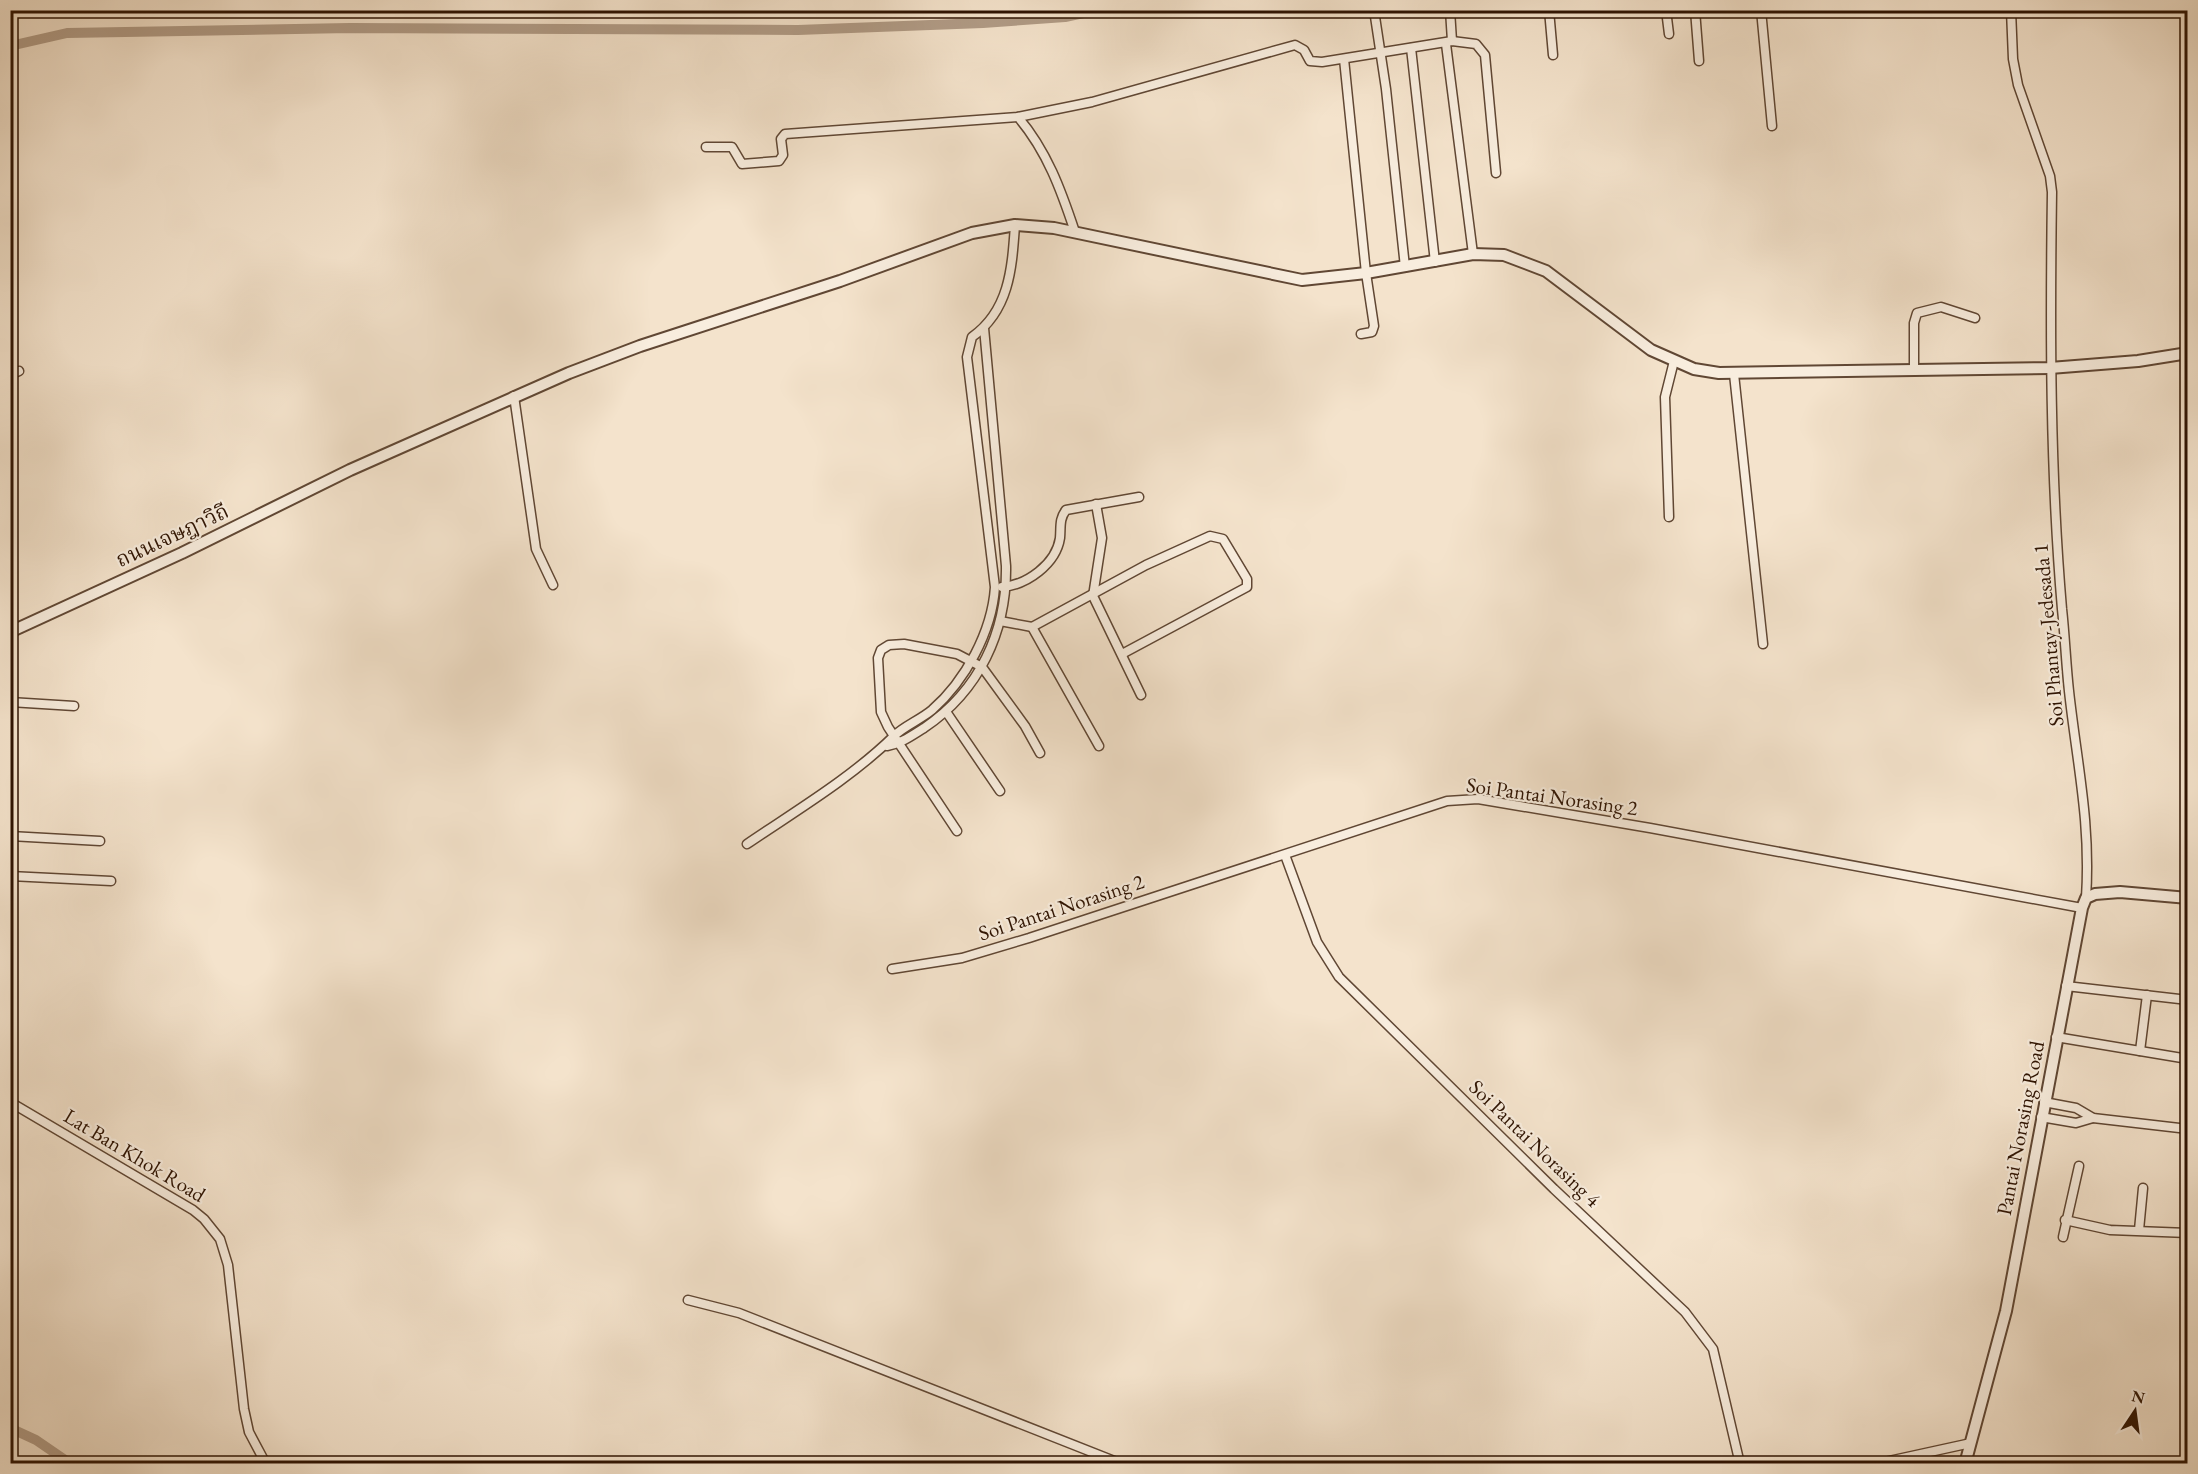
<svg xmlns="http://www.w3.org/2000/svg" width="2198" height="1474" font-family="'EB Garamond','Noto Serif Thai',serif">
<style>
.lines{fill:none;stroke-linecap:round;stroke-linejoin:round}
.canal{stroke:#b19c87;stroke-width:10}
.minor-casing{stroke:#604734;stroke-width:11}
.tertiary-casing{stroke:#604734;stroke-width:14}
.minor{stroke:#f8edde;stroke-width:8}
.tertiary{stroke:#f8edde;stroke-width:10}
.labels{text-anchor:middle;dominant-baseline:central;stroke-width:4.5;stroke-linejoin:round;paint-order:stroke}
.street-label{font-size:21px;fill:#2e1302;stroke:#f8edde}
</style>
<rect width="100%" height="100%" fill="#f4e3cc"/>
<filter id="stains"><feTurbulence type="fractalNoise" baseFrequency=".00333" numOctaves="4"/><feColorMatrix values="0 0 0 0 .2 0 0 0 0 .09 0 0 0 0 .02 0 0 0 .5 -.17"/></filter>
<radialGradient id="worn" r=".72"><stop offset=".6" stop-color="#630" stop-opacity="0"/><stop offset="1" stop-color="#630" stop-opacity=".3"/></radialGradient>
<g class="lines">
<g class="canal">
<path d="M10,46L67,33L350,28L798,30L983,23L1065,17L1097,10"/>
<path d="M10,1428L36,1440L71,1464"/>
</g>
<g class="minor-casing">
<g id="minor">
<path d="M1374,10L1386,89L1405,267"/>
<path d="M1450,10L1452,41"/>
<path d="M1549,10L1553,55"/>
<path d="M1666,10L1669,34"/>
<path d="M1695,10L1699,61"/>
<path d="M1761,10L1772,126"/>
<path d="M2011,10L2013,59L2018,85L2050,176L2052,192C2050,331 2050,470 2062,609C2065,636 2066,664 2069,691C2077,764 2091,823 2086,898"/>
<path d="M1446,44L1473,254"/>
<path d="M1411,48L1435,262"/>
<path d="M1344,59L1366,273L1374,326L1372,332L1361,334"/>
<path d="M1018,117C1047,151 1061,190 1075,232"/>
<path d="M706,147H732L742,164L779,161L783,155L781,139L785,134L1018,117L1092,102L1295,45L1304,50L1310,61L1322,62L1452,41L1476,44L1485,55L1496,173"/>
<path d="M1914,371V323L1917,313L1941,307L1975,318"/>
<path d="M1734,374L1763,644"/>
<path d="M10,375L19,371"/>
<path d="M514,396L536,549L553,585"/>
<path d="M1096,504L1102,538L1093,596L1141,695"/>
<path d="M1669,517L1665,397L1674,361"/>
<path d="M1002,587C1027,585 1056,564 1060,538C1061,527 1059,519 1066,510L1139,497"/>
<path d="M1000,621L1032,627L1099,746"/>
<path d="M1032,627L1146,565L1210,536L1223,539L1247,579V587L1122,654"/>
<path d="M10,702L74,706"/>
<path d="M947,713L1000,791"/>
<path d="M887,746C902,743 911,736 924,728C979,691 1007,632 1006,566L984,328"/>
<path d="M957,831L888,727L881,712L878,658L881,650L889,645L904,644L957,654L982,667L1025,726L1040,753"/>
<path d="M10,836L100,841"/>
<path d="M747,844C797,810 851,778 894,736C904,726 920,720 932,710C965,681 992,632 995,587L967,357L972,337C1010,310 1012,267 1015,225"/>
<path d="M1285,855L1317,942L1339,977L1554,1189L1685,1312L1713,1349L1740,1464"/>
<path d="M10,876L111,881"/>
<path d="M892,969L962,958L1029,938L1447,801L1478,799L1650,828L2082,908"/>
<path d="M2066,986L2188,1000"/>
<path d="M2056,1037L2188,1059"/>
<path d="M2140,1051L2147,995"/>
<path d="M10,1102L193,1210L204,1219L220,1239L228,1265L244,1409L249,1432L266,1464"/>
<path d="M2044,1102L2076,1108L2093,1118L2188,1129"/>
<path d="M2041,1117L2076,1123L2093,1118"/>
<path d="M2065,1220L2110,1230L2188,1233"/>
<path d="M2139,1230L2143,1188"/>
<path d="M2063,1237L2079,1166"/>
<path d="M688,1300L739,1313L1122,1464"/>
<path d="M1875,1464L1971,1443"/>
</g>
</g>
<g class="tertiary-casing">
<g id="tertiary">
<path d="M10,632L182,553L350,470L569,373L640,346L840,281L972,233L1015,225L1054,228L1302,280L1366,273L1473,254L1504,255L1546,271L1651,350L1694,369L1719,373L2050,368L2138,361L2188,353"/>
<path d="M1965,1464L2006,1311L2082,908L2086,898L2095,894L2120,892L2188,898"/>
</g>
</g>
<use href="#minor" class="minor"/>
<use href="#tertiary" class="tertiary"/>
</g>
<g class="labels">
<g class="street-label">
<text transform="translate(172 535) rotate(-25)">ถนนเจษฎาวิถี</text>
<text transform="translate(2048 635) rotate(-95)">Soi Phantay-Jedesada 1</text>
<text transform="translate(1552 796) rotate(8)">Soi Pantai Norasing 2</text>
<text transform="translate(1061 907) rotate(-18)">Soi Pantai Norasing 2</text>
<text transform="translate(2020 1128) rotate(-79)">Pantai Norasing Road</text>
<text transform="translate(1535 1143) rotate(44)">Soi Pantai Norasing 4</text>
<text transform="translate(135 1155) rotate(31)">Lat Ban Khok Road</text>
</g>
</g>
<rect width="2198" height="1474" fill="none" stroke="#f4e3cc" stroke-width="36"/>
<rect x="12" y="12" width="2174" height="1450" fill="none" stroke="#2e1302" stroke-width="3"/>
<rect x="18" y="18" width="2162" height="1438" fill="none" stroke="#2e1302" stroke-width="1.5"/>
<g transform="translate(2135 1411) rotate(13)" stroke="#f8edde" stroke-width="4.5" paint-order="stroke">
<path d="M0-4.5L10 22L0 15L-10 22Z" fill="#2e1302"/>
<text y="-9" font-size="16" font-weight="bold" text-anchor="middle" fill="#2e1302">N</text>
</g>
<rect width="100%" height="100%" filter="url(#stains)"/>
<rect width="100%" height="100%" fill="url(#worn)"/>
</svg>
